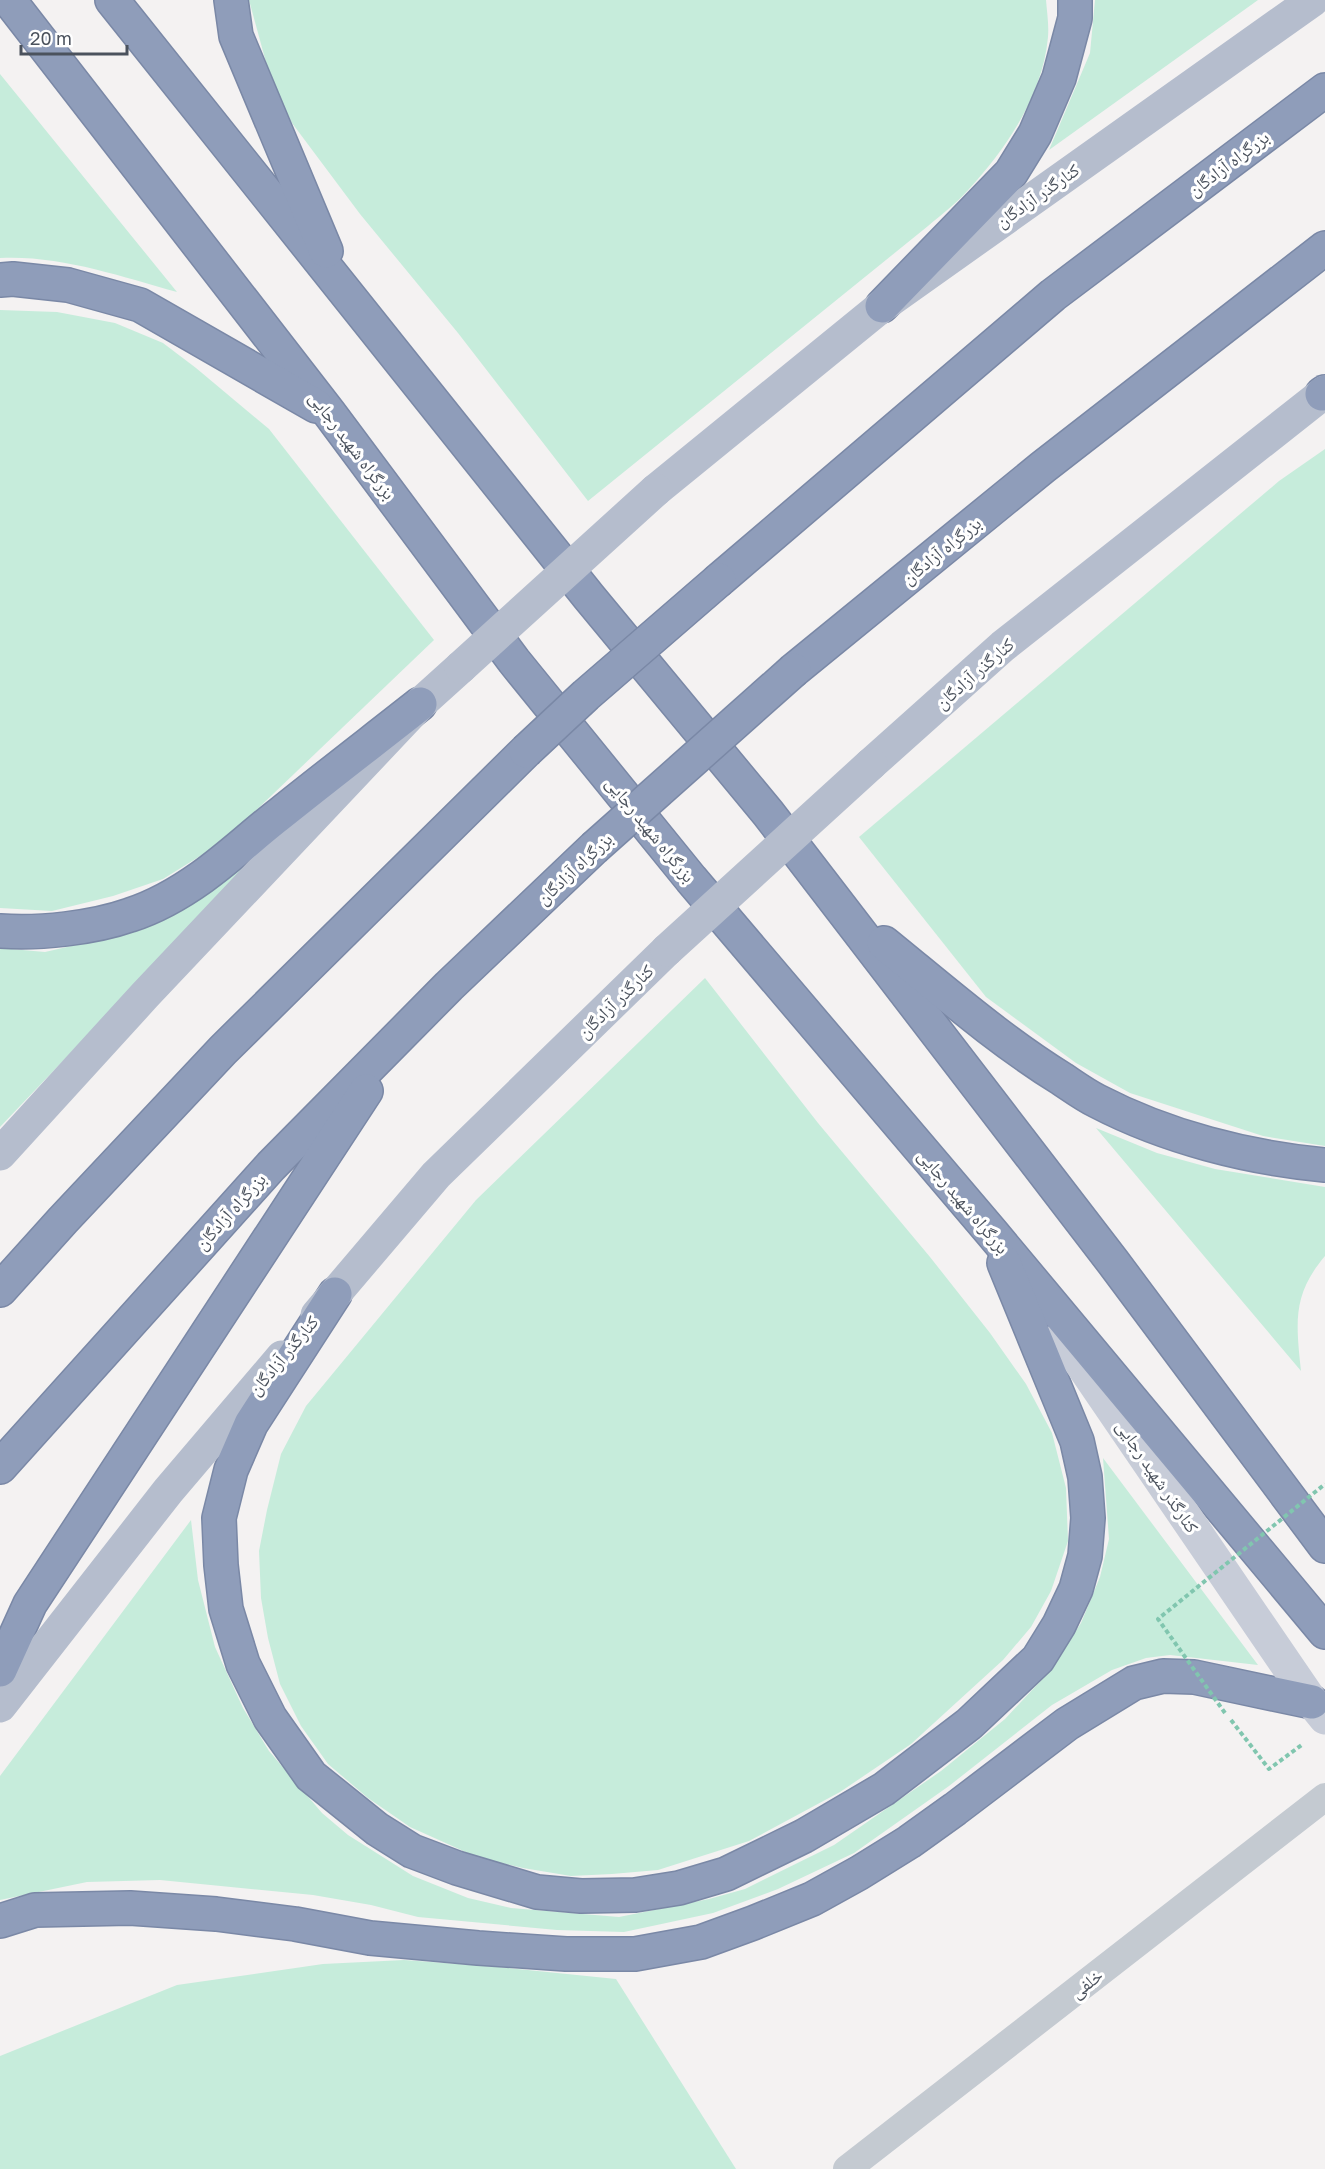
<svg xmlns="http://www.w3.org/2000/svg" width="1325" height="2169" font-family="'Golos Text','Noto Naskh Arabic',sans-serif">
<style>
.green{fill:#c6ecdb}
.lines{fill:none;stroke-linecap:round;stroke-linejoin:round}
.highway-casing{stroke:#7a88a6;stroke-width:36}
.path{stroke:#81c6af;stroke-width:4;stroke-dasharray:4.5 3;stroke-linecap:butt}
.street{stroke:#c4cad1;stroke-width:28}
.secondary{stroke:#c7ccd8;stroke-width:33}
.primary{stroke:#b5bdcd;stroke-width:33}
.highway{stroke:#8f9dba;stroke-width:33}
.highway-bridge-casing{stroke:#7a88a6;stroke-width:36;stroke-linecap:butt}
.path-bridge{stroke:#81c6af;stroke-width:4;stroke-dasharray:4.5 3;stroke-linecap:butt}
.primary-bridge{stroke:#b5bdcd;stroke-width:33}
.highway-bridge{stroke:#8f9dba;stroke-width:33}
.labels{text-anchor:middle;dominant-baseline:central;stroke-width:6;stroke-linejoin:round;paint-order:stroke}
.street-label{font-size:18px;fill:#4b525d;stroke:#fff}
</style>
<rect width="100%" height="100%" fill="#f4f2f2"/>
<g class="green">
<path d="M249,0H1046C1047,12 1049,25 1048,37C1043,94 1007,148 969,189C957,203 942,214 928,226L588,501L458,333L360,214L292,123L270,77Z"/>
<path d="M1095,0H1258L1049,150L1090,53Z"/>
<path d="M0,74L177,292C119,276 60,255 0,258Z"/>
<path d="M0,310L57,312L115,323L163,343L196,368L269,429L434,640L249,817L205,853L163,879L113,896L52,911L0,908Z"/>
<path d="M1325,449V1146L1263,1136L1130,1093L1076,1063L986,997L859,837L1279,481Z"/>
<path d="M297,815L0,1127V948L45,952L141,930L192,904Z"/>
<path d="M705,978L818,1123L930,1257L990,1333L1026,1384L1052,1433L1066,1488L1068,1541L1051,1591L1031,1627L1003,1660L911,1744L840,1792L749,1841L658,1870L612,1874L571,1876L523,1868L479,1858L410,1827L368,1798L328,1764L301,1726L280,1684L268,1638L261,1598L259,1551L267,1510L281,1454L306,1406L476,1200Z"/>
<path d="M1096,1128L1157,1153L1215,1169L1325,1187V1256C1292,1295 1296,1323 1301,1371Z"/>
<path d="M1103,1458L1258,1665L1170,1655L1146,1658L1112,1670L1052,1705L949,1786L854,1853L778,1889L713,1913L624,1932L557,1930L418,1917L371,1905L313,1895L160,1880L87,1882L0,1900V1776L191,1520L198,1580L215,1647L243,1708L269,1751L322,1813L348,1835L413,1876L468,1898L511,1908L619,1917L709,1899L745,1889L834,1845L941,1771L1005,1719L1049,1672L1081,1623L1100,1577L1109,1539Z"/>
<path d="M404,1960L499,1967L616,1979L736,2169H0V2056L177,1985L323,1964Z"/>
</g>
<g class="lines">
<g class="highway-casing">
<g id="highway">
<path d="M9,0L330,414L514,661L691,879L992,1233L1325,1632"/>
<path d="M112,0L589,597L768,813L1113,1262L1325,1546"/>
<path d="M231,0L236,36L326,251"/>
<path d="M0,280L13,279L68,285L140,305L316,406"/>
<path d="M882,306L1011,173L1035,134L1059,78L1075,18V0"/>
<path d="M1322,394L1325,392"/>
<path d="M719,580L1053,295L1325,90"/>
<path d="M794,670L1043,467L1325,248"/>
<path d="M0,931C39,934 93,928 130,915C155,907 181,892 202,877C230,857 254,834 280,814C326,777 373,741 420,704"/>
<path d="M884,943C942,990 999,1040 1062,1079C1074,1087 1085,1095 1097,1101C1166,1137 1248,1158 1325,1165"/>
<path d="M0,1290L63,1220L223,1050L526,751"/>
<path d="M335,1294L251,1424L231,1470L219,1518L221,1565L226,1609L243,1664L270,1718L311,1776L377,1829L412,1851L457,1868L537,1892L581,1896L635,1895L679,1888L726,1874L804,1836L884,1789L969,1724L1038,1659L1059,1625L1076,1589L1085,1556L1088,1518L1085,1477L1077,1441L1004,1263"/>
<path d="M0,1467L271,1166L449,986L594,848"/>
<path d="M0,1670L30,1604L366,1091"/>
<path d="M0,1921L35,1910L130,1908L216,1914L295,1924L370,1938L478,1948L566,1954H635L701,1942L753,1923L812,1899L859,1873L909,1842L955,1809L1067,1724L1134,1683L1163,1676L1194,1677L1312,1702"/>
</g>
</g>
<path class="path" d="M1231,1720L1269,1769L1303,1744"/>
<path class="street" d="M847,2169L1325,1797"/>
<path class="secondary" d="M1062,1336L1312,1702L1325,1718"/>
<g class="primary">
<path d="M656,490L882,306L1313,0"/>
<path d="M871,764L1003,646L1325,392"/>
<path d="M0,1154L145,995L420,704L461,667"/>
<path d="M317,1315L436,1175L667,950"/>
<path d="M0,1706L168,1491L282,1357"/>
</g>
<use href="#highway" class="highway"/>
<g class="highway-bridge-casing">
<g id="highway-bridge">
<path d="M526,751L586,695L719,580"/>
<path d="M594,848L794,670"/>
</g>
</g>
<path class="path-bridge" d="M1225,1713L1158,1619L1325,1484"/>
<g class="primary-bridge">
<path d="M461,667L656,490"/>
<path d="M667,950L871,764"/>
</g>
<use href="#highway-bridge" class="highway-bridge"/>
</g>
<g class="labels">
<g class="street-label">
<text transform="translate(1228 163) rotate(-37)">بزرگراه آزادگان</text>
<text transform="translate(1037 195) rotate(-35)">کنارگذر آزادگان</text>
<text transform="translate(353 445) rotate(53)">بزرگراه شهید رجایی</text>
<text transform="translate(941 550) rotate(-39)">بزرگراه آزادگان</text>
<text transform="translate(974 673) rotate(-41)">کنارگذر آزادگان</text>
<text transform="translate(651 829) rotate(51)">بزرگراه شهید رجایی</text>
<text transform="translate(574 868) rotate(-43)">بزرگراه آزادگان</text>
<text transform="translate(615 1001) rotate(-44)">کنارگذر آزادگان</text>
<text transform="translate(964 1201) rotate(50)">بزرگراه شهید رجایی</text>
<text transform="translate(230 1211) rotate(-48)">بزرگراه آزادگان</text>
<text transform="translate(283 1355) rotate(-50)">کنارگذر آزادگان</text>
<text transform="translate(1158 1476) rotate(56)">کنارگذر شهید رجایی</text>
<text transform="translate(1086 1983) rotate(-38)">خلفی</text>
</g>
</g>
<path d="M21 45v9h106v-9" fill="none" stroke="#4b525d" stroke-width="3"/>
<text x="30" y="45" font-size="18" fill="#4b525d" stroke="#ffffff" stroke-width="4.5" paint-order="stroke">20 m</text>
</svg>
